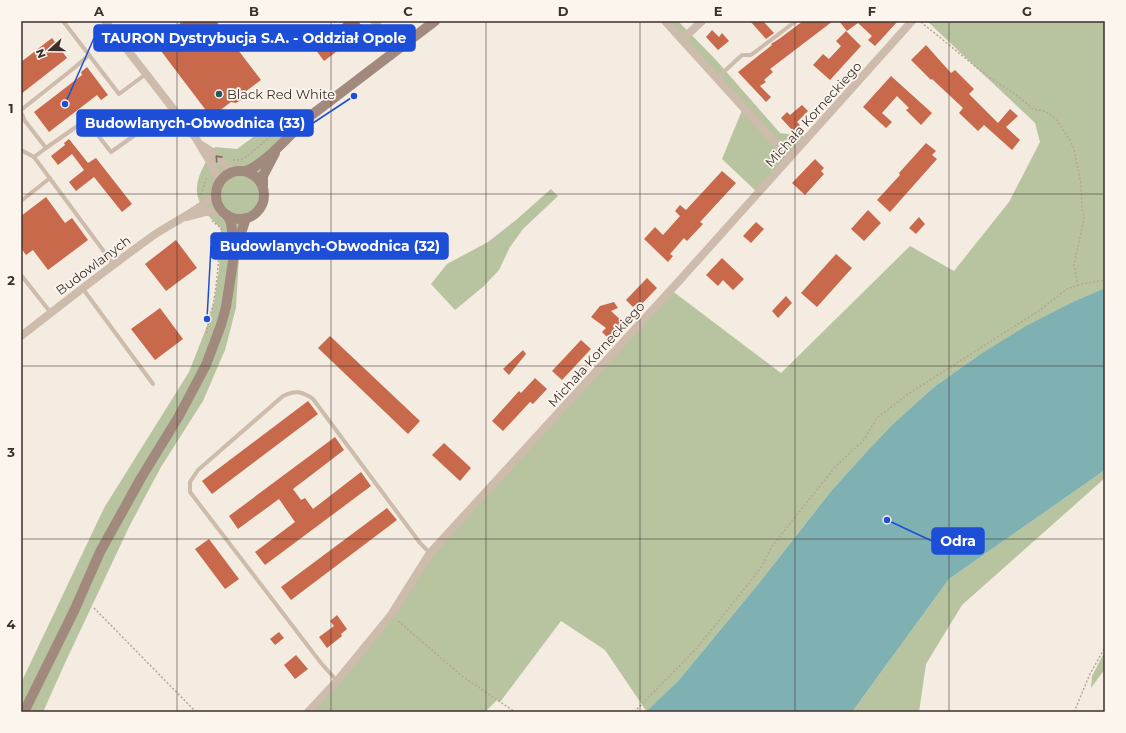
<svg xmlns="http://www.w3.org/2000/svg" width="1126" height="733" font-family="Montserrat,sans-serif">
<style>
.green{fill:#b8c4a0}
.water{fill:#7fb0b2}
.building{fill:#c8694b}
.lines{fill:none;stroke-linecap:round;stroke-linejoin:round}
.path{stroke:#b9a596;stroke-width:1.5;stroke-dasharray:2 2;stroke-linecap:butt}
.lane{stroke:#cdbbac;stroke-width:4}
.street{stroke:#cdbbac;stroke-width:8}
.secondary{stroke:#a18a7d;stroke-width:10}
.oneway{stroke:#7d6f65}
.grid{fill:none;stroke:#3b302b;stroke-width:1;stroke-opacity:0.55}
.poi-dot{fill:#1f5a5e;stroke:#fbf5ee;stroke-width:1.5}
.labels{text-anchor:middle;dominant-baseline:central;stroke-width:3.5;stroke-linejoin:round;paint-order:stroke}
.poi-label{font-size:13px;fill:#3b302b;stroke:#fbf5ee;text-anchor:start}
.street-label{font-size:13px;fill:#3b302b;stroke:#fbf5ee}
.leader{fill:none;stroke:#1d4ed8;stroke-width:1.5}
.callout-dot{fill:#1d4ed8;stroke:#fbf5ee;stroke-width:1.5}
.callout{fill:#1d4ed8;stroke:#1d4ed8;stroke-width:1.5}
.callout-label{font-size:14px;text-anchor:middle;font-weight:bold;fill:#fff}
.neatline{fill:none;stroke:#3b302b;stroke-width:1.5}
.grid-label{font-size:13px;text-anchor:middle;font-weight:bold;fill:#3b302b}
</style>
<rect width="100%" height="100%" fill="#f4ebe1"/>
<g class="green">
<path d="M665,21H678L716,60L780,133L808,137L758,193L722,159L743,108Z"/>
<path d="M927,21H1105V288L1077,300L979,355L934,387L893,424L870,448L832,490L759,583L679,680L647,712L605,650L561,621L500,702L497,700L485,712H308L391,615L430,553L671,290L781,373L910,246L954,271L1009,202L1040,142L1035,123Z"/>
<path d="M283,115L294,130L278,148L263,185L264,192L262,206L252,216L246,218L244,223L239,256L236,308L225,350L203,401L161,467L129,527L65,663L43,712H21V683L104,508L189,372L207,326L214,302L219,269L221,228C210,219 195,202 197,187C198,173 208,158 215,147L237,149Z"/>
<path d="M551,189L558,196L523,229L510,247L499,270L484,286L455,310L431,284L447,264L488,242L516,220Z"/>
<path d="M1105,470V478L962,605L926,664L919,712H852L949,579Z"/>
<path d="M1105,651V669L1091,688L1092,676Z"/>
</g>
<path class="water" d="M1105,288V470L949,579L852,712H646L679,680L759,583L832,490L870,448L893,424L934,387L979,355L1026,326L1077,300Z"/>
<g class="building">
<path d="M183,21H216L261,80L241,95V100L236,103L231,102L211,117L155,43Z"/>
<path d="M346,21H358L365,30L324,61L313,46Z"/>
<path d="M750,21H763L774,33L766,39Z"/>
<path d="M803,21H833L770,69L773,72L764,80L766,82L760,86L771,97L766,102L738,72L772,45L771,44L779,39Z"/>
<path d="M839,21H898L875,46L868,40L872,36L858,23L847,31Z"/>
<path d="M712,30L719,37L722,33L729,41L718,50L706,37Z"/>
<path d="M846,31L861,46L830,80L813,65L823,54L829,59L841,46L836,41Z"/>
<path d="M52,38L67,58L21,94V62Z"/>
<path d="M926,45L951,73L955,70L974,89L969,94L998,123L1010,109L1018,116L1006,127L1020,140L1012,150L984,125L978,131L959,113L963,108L932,79L931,80L911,60Z"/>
<path d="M87,67L108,95L101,100L97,95L49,132L34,112L82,75L81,72Z"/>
<path d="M891,76L932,113L921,125L906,110L909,108L897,96L882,113L892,122L886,128L863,107Z"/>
<path d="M802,105L808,111L797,122L800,125L793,131L781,118L787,112L790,115Z"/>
<path d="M69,139L88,163L96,158L132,204L122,212L94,177L76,191L69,182L84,170L72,154L58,165L51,156L65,145L64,143Z"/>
<path d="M926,143L936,151L932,155L937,159L890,212L877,200L900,175L899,173Z"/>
<path d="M815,159L824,168L821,171L824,174L805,195L792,183Z"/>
<path d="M722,171L736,183L700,222L703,224L687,241L684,238L670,254L673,256L668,262L644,239L655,227L663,235L680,216L675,211L680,205L686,210Z"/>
<path d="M46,197L65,223L72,218L88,240L48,270L33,250L26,255L21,248V216Z"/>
<path d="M868,210L881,223L864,241L851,229Z"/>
<path d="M919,217L925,224L916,234L909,228Z"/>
<path d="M756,222L764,229L751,243L743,236Z"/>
<path d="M176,240L197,268L166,291L145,264Z"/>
<path d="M836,254L852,268L817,307L801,293Z"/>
<path d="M722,258L744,279L733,290L723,280L718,286L706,275Z"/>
<path d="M647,278L657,288L638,308L635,305L633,307L626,300Z"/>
<path d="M786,296L792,303L778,318L772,311Z"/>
<path d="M614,302L618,308L611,311L625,324L610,340L602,332L606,328L591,317L600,306Z"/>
<path d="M160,308L183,339L155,360L131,329Z"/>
<path d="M330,336L420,421L408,434L318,348Z"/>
<path d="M581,340L591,349L562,380L552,371Z"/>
<path d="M523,350L526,354L509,375L503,369Z"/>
<path d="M535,378L547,389L533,404L530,402L503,431L492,421L519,391L521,393Z"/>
<path d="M308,401L318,414L212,494L202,481Z"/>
<path d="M335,437L344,450L293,489L301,500L305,498L313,509L361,472L371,486L265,565L255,552L295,522L279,499L238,529L229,516Z"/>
<path d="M444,443L471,468L460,481L432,455Z"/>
<path d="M387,508L397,520L291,600L281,587Z"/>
<path d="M209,539L239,579L225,589L195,549Z"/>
<path d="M337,615L347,629L341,634L342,636L327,648L319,637L334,626L330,621Z"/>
<path d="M279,632L284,638L275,645L270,639Z"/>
<path d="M296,655L308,669L295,679L284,665Z"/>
</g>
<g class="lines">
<g class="path">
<path d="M921,22L987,76L1015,94L1033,109L1045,111L1055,118L1070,140L1074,149L1081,184L1082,208L1084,219L1074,265L1078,286"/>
<path d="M233,160H240L246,157L291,119"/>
<path d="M201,195L207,176"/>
<path d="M207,333C207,322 212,311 214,300C218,276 219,252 221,228L212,221"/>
<path d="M94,608L196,712"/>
<path d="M398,621L462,676L515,712"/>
<path d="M634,712L697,648L760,569L772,546L836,466L863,441L877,418L908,394L1040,310L1067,289L1082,284L1105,280"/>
<path d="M1074,712L1090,674L1105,647"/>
</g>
<g class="lane">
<path d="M63,21L119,94L146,74"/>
<path d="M717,78L742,55H751L796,21"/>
<path d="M21,110L74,68L89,55"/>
<path d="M21,112L25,121L46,148L34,157"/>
<path d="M46,148L86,120L111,152L145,128"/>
<path d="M21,150L34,157L114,265"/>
<path d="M21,201L50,178"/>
<path d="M21,275L51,313"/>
<path d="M83,289L153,384"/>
<path d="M337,681L321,663L190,492V482L198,470L283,396C295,390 302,391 313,399L420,543L430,553"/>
</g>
<g class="street">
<path d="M105,21L195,137L213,167L220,182"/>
<path d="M374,21L397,50"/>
<path d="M665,21L789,158"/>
<path d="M682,40L702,21"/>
<path d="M200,144L211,151L229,169L236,171"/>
<path d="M187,217L206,212L222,210"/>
<path d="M21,336C65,302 109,267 154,235C175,221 199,211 217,192"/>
<path d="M308,712L337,681L391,615L430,553L679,281L912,21"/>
</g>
<g class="secondary">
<path d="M246,171C267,163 291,133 309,117L435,21"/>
<circle cx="240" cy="195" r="24"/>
<path d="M263,185V176L275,153"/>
<path d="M227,215L231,222L234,249"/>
<path d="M24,712L74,611L100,552L141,478L179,416L206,365L221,325L226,307L234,255L246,218"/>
</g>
</g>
<defs><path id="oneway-chevron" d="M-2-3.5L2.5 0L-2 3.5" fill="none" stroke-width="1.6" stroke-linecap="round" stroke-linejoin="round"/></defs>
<use class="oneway" href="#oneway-chevron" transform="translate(218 158) rotate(-132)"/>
<path class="grid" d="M177,21V712M331,21V712M486,21V712M640,21V712M795,21V712M949,21V712M21,194H1105M21,366H1105M21,539H1105"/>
<circle class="poi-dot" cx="219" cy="94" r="4"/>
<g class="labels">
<g class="poi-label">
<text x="227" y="94">Black Red White</text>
</g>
<g class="street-label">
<text transform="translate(813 114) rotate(-48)">Michała Korneckiego</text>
<text transform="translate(93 265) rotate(-37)">Budowlanych</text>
<text transform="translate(596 354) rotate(-48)">Michała Korneckiego</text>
</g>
</g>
<path class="leader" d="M65 104L94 38M354 96L313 123M207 319L211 246M887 520L932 541"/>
<g class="callout-dot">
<circle cx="65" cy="104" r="4"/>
<circle cx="354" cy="96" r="4"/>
<circle cx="207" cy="319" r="4"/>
<circle cx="887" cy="520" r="4"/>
</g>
<g class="callout">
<rect x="94" y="25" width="321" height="26" rx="4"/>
<rect x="77" y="110" width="236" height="26" rx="4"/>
<rect x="211" y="233" width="237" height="26" rx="4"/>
<rect x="932" y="528" width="52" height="26" rx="4"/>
</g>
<g class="callout-label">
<text x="254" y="43">TAURON Dystrybucja S.A. - Oddział Opole</text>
<text x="195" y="128">Budowlanych-Obwodnica (33)</text>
<text x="330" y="251">Budowlanych-Obwodnica (32)</text>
<text x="958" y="546">Odra</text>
</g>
<rect width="1126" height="733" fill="none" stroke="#fbf5ee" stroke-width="44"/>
<g transform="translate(50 50) rotate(249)" stroke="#fbf5ee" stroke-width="3" paint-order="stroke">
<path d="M0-3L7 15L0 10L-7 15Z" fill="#3b302b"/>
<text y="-6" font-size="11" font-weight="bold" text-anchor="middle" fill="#3b302b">N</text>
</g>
<rect x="22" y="22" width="1082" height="689" class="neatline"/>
<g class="grid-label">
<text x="99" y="16">A</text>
<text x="254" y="16">B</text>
<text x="408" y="16">C</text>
<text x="563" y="16">D</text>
<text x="718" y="16">E</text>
<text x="872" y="16">F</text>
<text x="1027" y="16">G</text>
<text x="11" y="113">1</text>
<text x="11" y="285">2</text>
<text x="11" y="457">3</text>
<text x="11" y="629">4</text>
</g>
</svg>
